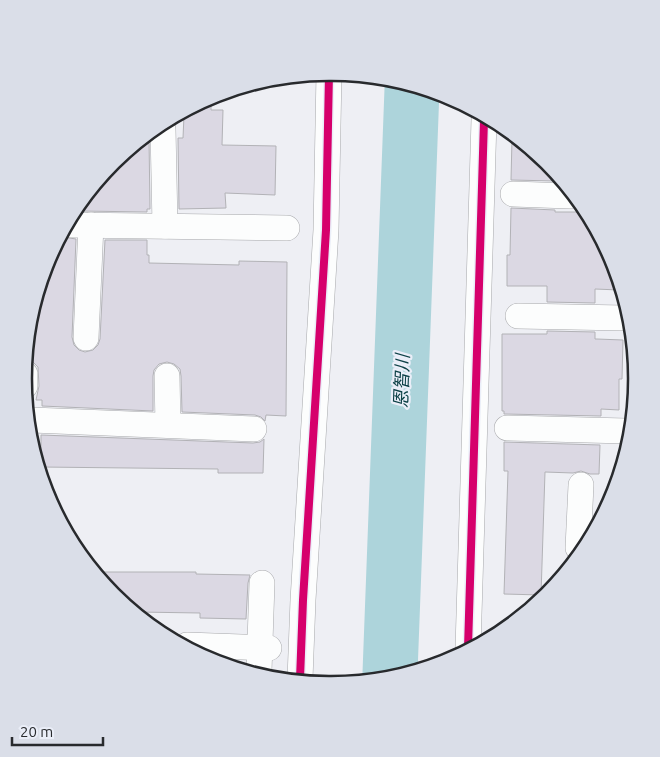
<svg xmlns="http://www.w3.org/2000/svg" width="660" height="757" font-family="Ubuntu,'Noto Sans JP',sans-serif">
<style>
.lines{fill:none;stroke-linecap:round;stroke-linejoin:round}
.river{stroke:#add4db;stroke-width:55}
.building{fill:#dbd8e3;stroke:#b2b2b6}
.minor-casing{stroke:#a7a8ab;stroke-width:26}
.minor{stroke:#fcfdfd;stroke-width:25}
.cycleway-casing{stroke:#eaeef8;stroke-width:11}
.cycleway{stroke:#d6006c;stroke-width:8}
.labels{text-anchor:middle;dominant-baseline:central;stroke-width:4.5;stroke-linejoin:round;paint-order:stroke}
.water-label{font-size:18px;font-style:italic;fill:#0d4147;stroke:#eaeef8}
.rim{fill:none;stroke:#282a2d;stroke-width:2.5}
</style>
<rect width="100%" height="100%" fill="#eeeff4"/>
<g class="lines">
<path class="river" d="M390,673L412,89"/>
</g>
<g class="building">
<path d="M211,97V110H223L222,145L276,146L275,195L225,193L226,208L179,209L178,138H183L184,115Z"/>
<path d="M149,138L150,209H147V212L81,211L114,162Z"/>
<path d="M512,139L547,162L555,175V181L511,180Z"/>
<path d="M511,208L555,210V212H580L613,262L619,290L595,289V303L547,302V286H507V255H510Z"/>
<path d="M63,237L76,239L72,337L74,345L79,350L85,352L93,350L98,345L100,339L105,240H147V255H149V263L239,265V261L287,262L286,416L266,415L265,421L261,417L255,415L182,412L181,376L180,369L174,364L167,362L159,364L154,370L153,376V411L42,406V400H36L39,386L38,367L32,361V357H28L47,261Z"/>
<path d="M547,331L595,332V339H597L623,340L622,379H619V410L601,409V416L504,414V411H502V334H547Z"/>
<path d="M41,435L253,443L260,442L264,439L263,473H218V469L41,467Z"/>
<path d="M504,442L600,445L599,474H590L581,471L573,473L545,472L541,595L504,594L508,471H504Z"/>
<path d="M98,572H196V574L250,575L248,583L246,619L200,618V613L138,612L113,595Z"/>
</g>
<g class="lines">
<g class="minor-casing">
<g id="minor">
<path d="M163,129L165,226"/>
<path d="M513,194L569,196"/>
<path d="M71,225L287,228"/>
<path d="M518,316L624,318"/>
<path d="M86,338L91,225"/>
<path d="M167,376L168,425"/>
<path d="M25,386V374"/>
<path d="M32,420L254,429"/>
<path d="M507,428L626,431"/>
<path d="M578,548L581,485"/>
<path d="M187,645L269,648"/>
<path d="M468,648L484,120"/>
<path d="M259,671L262,583"/>
<path d="M300,679L303,600L326,230L329,73"/>
</g>
</g>
<use href="#minor" class="minor"/>
<g class="cycleway-casing">
<g id="cycleway">
<path d="M468,648L484,120"/>
<path d="M300,679L303,600L326,230L329,73"/>
</g>
</g>
<use href="#cycleway" class="cycleway"/>
</g>
<g class="labels">
<g class="water-label">
<text transform="translate(401 381) rotate(-88)">恩智川</text>
</g>
</g>
<path d="M0 0H660V757H0ZM329 81H331A297 297 0 0 1 628 378V379A297 297 0 0 1 331 676H329A297 297 0 0 1 32 379V378A297 297 0 0 1 329 81Z" fill="#dadee8" fill-rule="evenodd"/>
<path class="rim" d="M329 81H331A297 297 0 0 1 628 378V379A297 297 0 0 1 331 676H329A297 297 0 0 1 32 379V378A297 297 0 0 1 329 81Z"/>
<path d="M12 737v8h91v-8" fill="none" stroke="#282a2d" stroke-width="2.5"/>
<text x="20" y="737" font-size="15" fill="#282a2d" stroke="#eaeef8" stroke-width="4" paint-order="stroke">20 m</text>
</svg>
